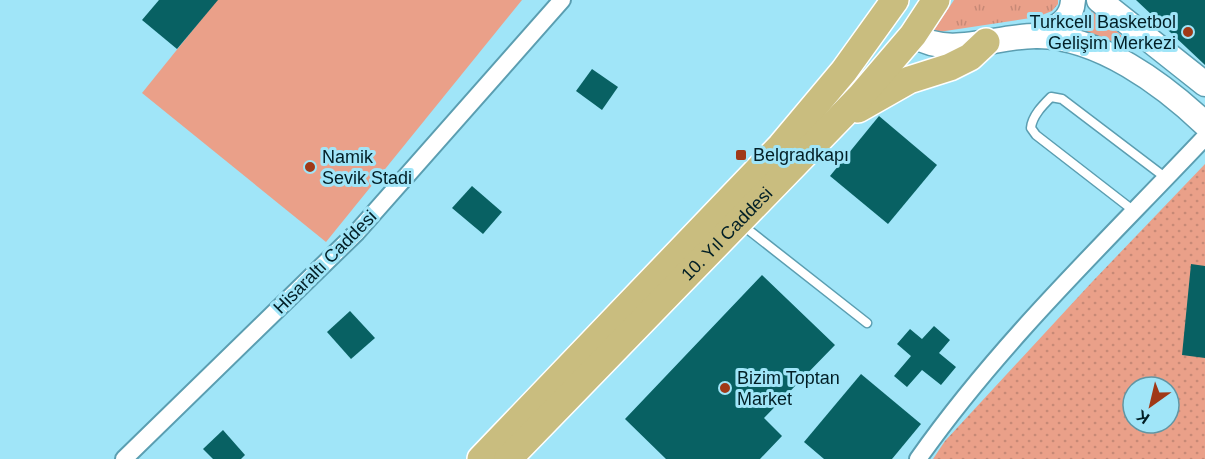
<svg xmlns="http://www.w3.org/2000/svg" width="1205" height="459" font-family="Arial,sans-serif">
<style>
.grass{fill:url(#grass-tufts)}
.park{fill:url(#park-dots);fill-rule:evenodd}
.garden{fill:#eaa089}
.building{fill:#086163}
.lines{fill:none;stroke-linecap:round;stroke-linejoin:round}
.lane-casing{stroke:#5b9eb1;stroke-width:11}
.street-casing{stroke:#5b9eb1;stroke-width:20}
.secondary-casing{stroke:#5b9eb1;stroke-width:27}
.primary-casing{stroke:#fff;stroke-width:30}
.lane{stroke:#fff;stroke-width:8}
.street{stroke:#fff;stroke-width:16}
.secondary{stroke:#fff;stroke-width:24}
.primary{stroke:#c9bd7f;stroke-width:27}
.poi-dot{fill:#a03917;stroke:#a0e5f8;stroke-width:2}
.labels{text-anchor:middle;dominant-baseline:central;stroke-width:6;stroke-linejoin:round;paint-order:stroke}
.poi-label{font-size:18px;fill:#021f26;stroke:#a0e5f8;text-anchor:start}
.street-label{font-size:18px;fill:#021f26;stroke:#a0e5f8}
</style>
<defs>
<pattern id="grass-tufts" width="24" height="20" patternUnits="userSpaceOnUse" patternTransform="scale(1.5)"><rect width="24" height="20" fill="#eaa089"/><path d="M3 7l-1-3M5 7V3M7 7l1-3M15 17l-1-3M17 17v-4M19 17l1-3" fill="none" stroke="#c78976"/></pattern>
<pattern id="park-dots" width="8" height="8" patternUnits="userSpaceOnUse" patternTransform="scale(1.5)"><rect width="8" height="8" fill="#eaa089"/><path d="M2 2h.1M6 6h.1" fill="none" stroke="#c78976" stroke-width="1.8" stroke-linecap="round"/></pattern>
</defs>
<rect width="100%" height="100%" fill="#a0e5f8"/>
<g class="grass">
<path d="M954,0H1058V4L1052,11L1037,17L932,33Z"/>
<path d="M1092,9L1132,45L1128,50L1079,31L1090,17Z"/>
</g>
<path class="park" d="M1205,164V459H933L945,441L1092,282ZM1133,387H1169V423H1133Z"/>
<path class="garden" d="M217,0H522L326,242L142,93Z"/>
<g class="building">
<path d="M159,0H218L177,49L142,20Z"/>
<path d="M1136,0H1205V65Z"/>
<path d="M592,69L618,87L602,110L576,91Z"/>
<path d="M879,116L937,165L888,224L830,176Z"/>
<path d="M472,186L502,212L483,234L452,208Z"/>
<path d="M1191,264L1205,266V358L1182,355Z"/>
<path d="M762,275L835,345L764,418L782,436L760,459H666L625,419Z"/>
<path d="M350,311L375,338L351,359L327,332Z"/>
<path d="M934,326L950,340L939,353L956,367L941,385L922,370L907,387L894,376L911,356L897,344L910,329L922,339Z"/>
<path d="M861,374L921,424L892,459H824L804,442Z"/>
<path d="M223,430L245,455L241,459H213L203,449Z"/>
</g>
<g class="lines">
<g class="lane-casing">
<g id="lane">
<path d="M1134,211L1036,135L1031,128C1032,116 1043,105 1051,97L1062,99L1166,178"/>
<path d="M741,224L867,323"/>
</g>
</g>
<g class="street-casing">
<g id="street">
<path d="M124,459L357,232L562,0"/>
<path d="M918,459C1001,341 1107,241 1205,137"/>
</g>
</g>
<g class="secondary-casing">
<g id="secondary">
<path d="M1099,0L1205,84"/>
<path d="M913,35C951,59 996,35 1038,36C1099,37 1163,84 1205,124"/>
<path d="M1038,36C1055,28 1072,22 1073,0"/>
</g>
</g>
<g class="primary-casing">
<g id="primary">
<path d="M858,109L909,80L950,67L970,57L986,42"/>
<path d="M481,459L781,146L844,71L895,0"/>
<path id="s1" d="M508,459L860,97L913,35L936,0"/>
</g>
</g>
<use href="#lane" class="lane"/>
<use href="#street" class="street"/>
<use href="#secondary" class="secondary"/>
<use href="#primary" class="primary"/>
</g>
<g class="poi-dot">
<circle cx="1188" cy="32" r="6"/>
<rect x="735" y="149" width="12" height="12" rx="3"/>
<circle cx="310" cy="167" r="6"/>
<circle cx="725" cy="388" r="6"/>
</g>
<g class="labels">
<g class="poi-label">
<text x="1176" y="22" text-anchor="end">Turkcell Basketbol<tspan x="1176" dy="21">Gelişim Merkezi</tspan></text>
<text x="753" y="155">Belgradkapı</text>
<text x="322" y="157">Namik<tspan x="322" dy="21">Sevik Stadi</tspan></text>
<text x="737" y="378">Bizim Toptan<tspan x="737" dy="21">Market</tspan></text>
</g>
<g class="street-label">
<text stroke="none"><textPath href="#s1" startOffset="314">10. Yıl Caddesi</textPath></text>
<text transform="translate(325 262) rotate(-45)">Hisaraltı Caddesi</text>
</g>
</g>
<g transform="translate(1151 405) rotate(214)"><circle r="28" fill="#a0e5f8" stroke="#6196a4" stroke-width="1.5"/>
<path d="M0-4.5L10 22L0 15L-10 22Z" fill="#a03917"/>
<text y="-9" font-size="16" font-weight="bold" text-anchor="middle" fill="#021f26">K</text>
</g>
</svg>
